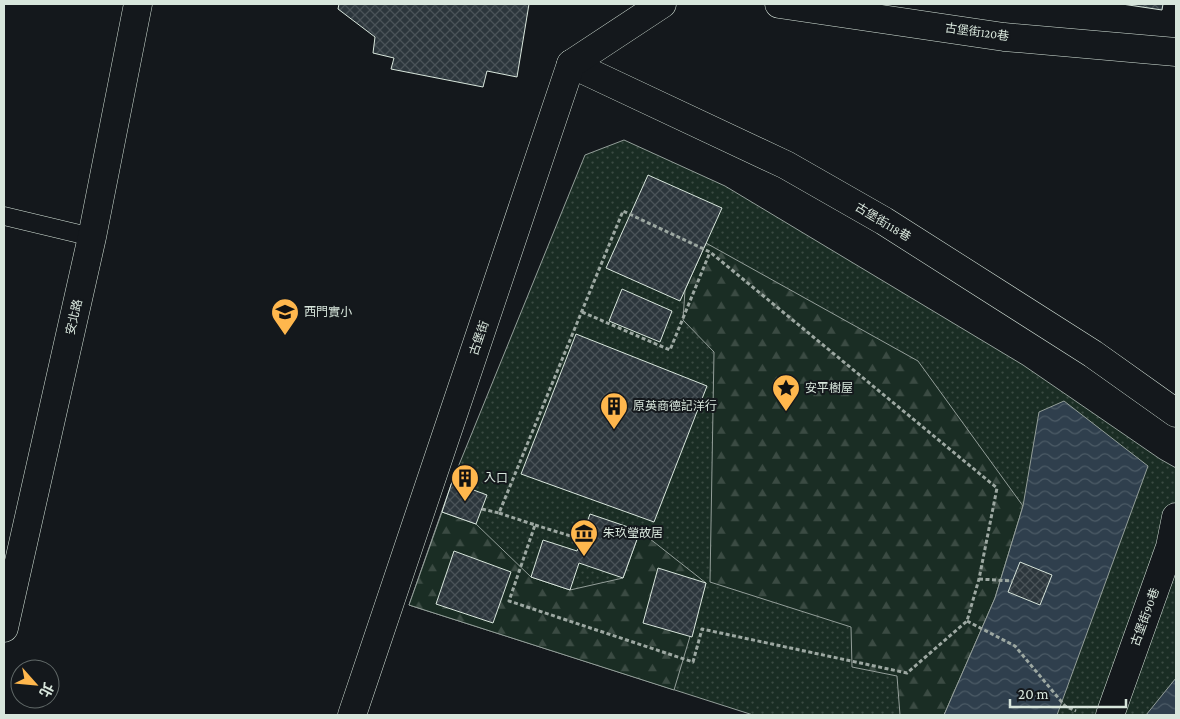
<svg xmlns="http://www.w3.org/2000/svg" width="1180" height="719" font-family="'Crimson Pro','Noto Sans TC',serif">
<style>
.grass{fill:url(#grass-dots);stroke:#939e99}
.forest{fill:url(#forest-firs);stroke:#939e99}
.water{fill:url(#water-waves);stroke:#939e99}
.building{fill:url(#building-cross-hatch);stroke:#d8e6dc}
.lines{fill:none;stroke-linecap:round;stroke-linejoin:round}
.service-casing{stroke:#d8e6dc;stroke-width:19}
.minor-casing{stroke:#d8e6dc;stroke-width:29}
.tertiary-casing{stroke:#d8e6dc;stroke-width:29}
.path{stroke:#9da8a2;stroke-width:3;stroke-dasharray:4 2.5;stroke-linecap:butt}
.service{stroke:#14181c;stroke-width:18}
.minor{stroke:#14181c;stroke-width:28}
.tertiary{stroke:#14181c;stroke-width:28}
.labels{text-anchor:middle;dominant-baseline:central;stroke-width:4;stroke-linejoin:round;paint-order:stroke}
.street-label{font-size:12px;fill:#d8e6dc;stroke:#14181c}
.poi-label{font-size:12px;fill:#d8e6dc;stroke:#14181c;text-anchor:start}
</style>
<defs>
<pattern id="grass-dots" width="8" height="8" patternUnits="userSpaceOnUse" patternTransform="scale(1.25)"><rect width="8" height="8" fill="#1a2d24"/><path d="M2 2h.1M6 6h.1" fill="none" stroke="#3b4b43" stroke-width="1.8" stroke-linecap="round"/></pattern>
<pattern id="forest-firs" width="22" height="20" patternUnits="userSpaceOnUse" patternTransform="scale(1.25)"><rect width="22" height="20" fill="#1a2d24"/><path d="M5 1l3.5 6h-7zM16 11l3.5 6h-7z" fill="#3b4b43"/></pattern>
<pattern id="water-waves" width="16" height="10" patternUnits="userSpaceOnUse" patternTransform="scale(1.25)"><rect width="16" height="10" fill="#2f3f4d"/><path d="M0 5q4-4 8 0t8 0" fill="none" stroke="#4c5b66"/></pattern>
<pattern id="building-cross-hatch" width="8" height="8" patternUnits="userSpaceOnUse" patternTransform="scale(1.25)"><rect width="8" height="8" fill="#2c363c"/><path d="M0 0l8 8M0 8l8-8" fill="none" stroke="#4a5358"/></pattern>
</defs>
<rect width="100%" height="100%" fill="#14181c"/>
<path class="grass" d="M624,140L725,186L1023,365L1160,459L1176,468V715H753L409,605L452,482L585,155Z"/>
<g class="forest">
<path d="M706,243L918,361L1023,506L995,598L944,715H900L897,676L852,667L851,627L710,582L714,352L683,320L685,290Z"/>
<path d="M442,512L476,524L531,577L570,590L623,578L640,531L706,583L674,690L409,605Z"/>
</g>
<g class="water">
<path d="M1064,401L1148,466L1057,715H944L995,598L1023,506L1039,412Z"/>
<path d="M1176,678V715H1146Z"/>
</g>
<g class="building">
<path d="M339,4H529L517,77L487,71L483,87L391,69L394,58L373,53L375,37L338,9Z"/>
<path d="M1122,4H1163L1162,10Z"/>
<path d="M648,175L722,208L680,301L606,268Z"/>
<path d="M622,289L672,311L660,342L609,321Z"/>
<path d="M576,334L707,386L654,522L521,474Z"/>
<path d="M452,482L487,495L476,524L442,512Z"/>
<path d="M590,514L640,531L623,578L579,563L570,590L531,577L543,540L577,551Z"/>
<path d="M454,551L511,572L493,623L436,604Z"/>
<path d="M1020,562L1052,575L1040,605L1008,592Z"/>
<path d="M658,568L706,583L692,637L643,623Z"/>
</g>
<g class="lines">
<g class="service-casing">
<path id="service" d="M4,216L92,237"/>
</g>
<g class="minor-casing">
<g id="minor">
<path d="M779,4L1004,37L1176,52"/>
<path d="M571,64L786,165L884,221L1093,354L1176,413"/>
<path d="M352,715L571,64L662,4"/>
<path d="M1110,715L1170,547L1176,517"/>
</g>
</g>
<g class="tertiary-casing">
<path id="tertiary" d="M4,628L92,237L138,4"/>
</g>
<g class="path">
<path d="M582,312L670,350L710,252"/>
<path d="M482,509L499,513L623,211L710,252L997,488L979,579L967,621L907,673L702,629L693,662L509,601L535,525L499,513"/>
<path d="M535,525L577,538"/>
<path d="M979,579L1013,581"/>
<path d="M967,621L1015,646L1065,706L1076,711"/>
</g>
<use href="#service" class="service"/>
<use href="#minor" class="minor"/>
<use href="#tertiary" class="tertiary"/>
</g>
<defs>
<g id="school-pin" transform="scale(1.4375)"><path d="M0 17L-7.5 6A9.5 9.5 0 1 1 7.5 6Z" fill="#ffb74d" stroke="#14181c"/><path d="M0-5L7-2L0 1L-7-2ZM-4 1L0 2.5L4 1V4Q0 6-4 4Z" fill="#111"/></g>
<g id="sight-pin" transform="scale(1.4375)"><path d="M0 17L-7.5 6A9.5 9.5 0 1 1 7.5 6Z" fill="#ffb74d" stroke="#14181c"/><path d="M0-6L1.8-2.2L6-1.7L2.9 1.2L3.7 5.4L0 3.3L-3.7 5.4L-2.9 1.2L-6-1.7L-1.8-2.2Z" fill="#111"/></g>
<g id="building-pin" transform="scale(1.4375)"><path d="M0 17L-7.5 6A9.5 9.5 0 1 1 7.5 6Z" fill="#ffb74d" stroke="#14181c"/><path d="M-4-6H4V6H1V3H-1V6H-4ZM-2.5-4.3h1.7v1.8h-1.7ZM.8-4.3h1.7v1.8H.8ZM-2.5-1h1.7V.8h-1.7ZM.8-1h1.7V.8H.8Z" fill="#111"/></g>
<g id="museum-pin" transform="scale(1.4375)"><path d="M0 17L-7.5 6A9.5 9.5 0 1 1 7.5 6Z" fill="#ffb74d" stroke="#14181c"/><path d="M0-6L6-3V-2H-6V-3ZM-5-1h2V3h-2ZM-1-1h2V3h-2ZM3-1h2V3H3ZM-6 4H6V6H-6Z" fill="#111"/></g>
</defs>
<g fill-rule="evenodd">
<use href="#school-pin" x="285" y="312"/>
<use href="#sight-pin" x="786" y="388"/>
<use href="#building-pin" x="614" y="406"/>
<use href="#building-pin" x="465" y="478"/>
<use href="#museum-pin" x="584" y="533"/>
</g>
<g class="labels">
<g class="street-label">
<text transform="translate(977 32) rotate(8)">古堡街120巷</text>
<text transform="translate(883 222) rotate(31)">古堡街118巷</text>
<text transform="translate(74 317) rotate(-77)">安北路</text>
<text transform="translate(479 338) rotate(-71)">古堡街</text>
<text transform="translate(1145 617) rotate(-70)">古堡街90巷</text>
</g>
<g class="poi-label">
<text x="304" y="312">西門實小</text>
<text x="805" y="388">安平樹屋</text>
<text x="633" y="406">原英商德記洋行</text>
<text x="484" y="478">入口</text>
<text x="603" y="533">朱玖瑩故居</text>
</g>
</g>
<rect width="1180" height="719" fill="none" stroke="#d8e6dc" stroke-width="10"/>
<g transform="translate(35 684) rotate(117)"><circle r="24" fill="#14181c" stroke="#626a69"/>
<path d="M0-4L9 19L0 12L-9 19Z" fill="#ffb74d"/>
<text y="-8" font-size="14" font-weight="bold" text-anchor="middle" fill="#d8e6dc">北</text>
</g>
<path d="M1010 699v8h116v-8" fill="none" stroke="#d8e6dc" stroke-width="2.5"/>
<text x="1018" y="699" font-size="15" fill="#d8e6dc" stroke="#14181c" stroke-width="4" paint-order="stroke">20 m</text>
</svg>
